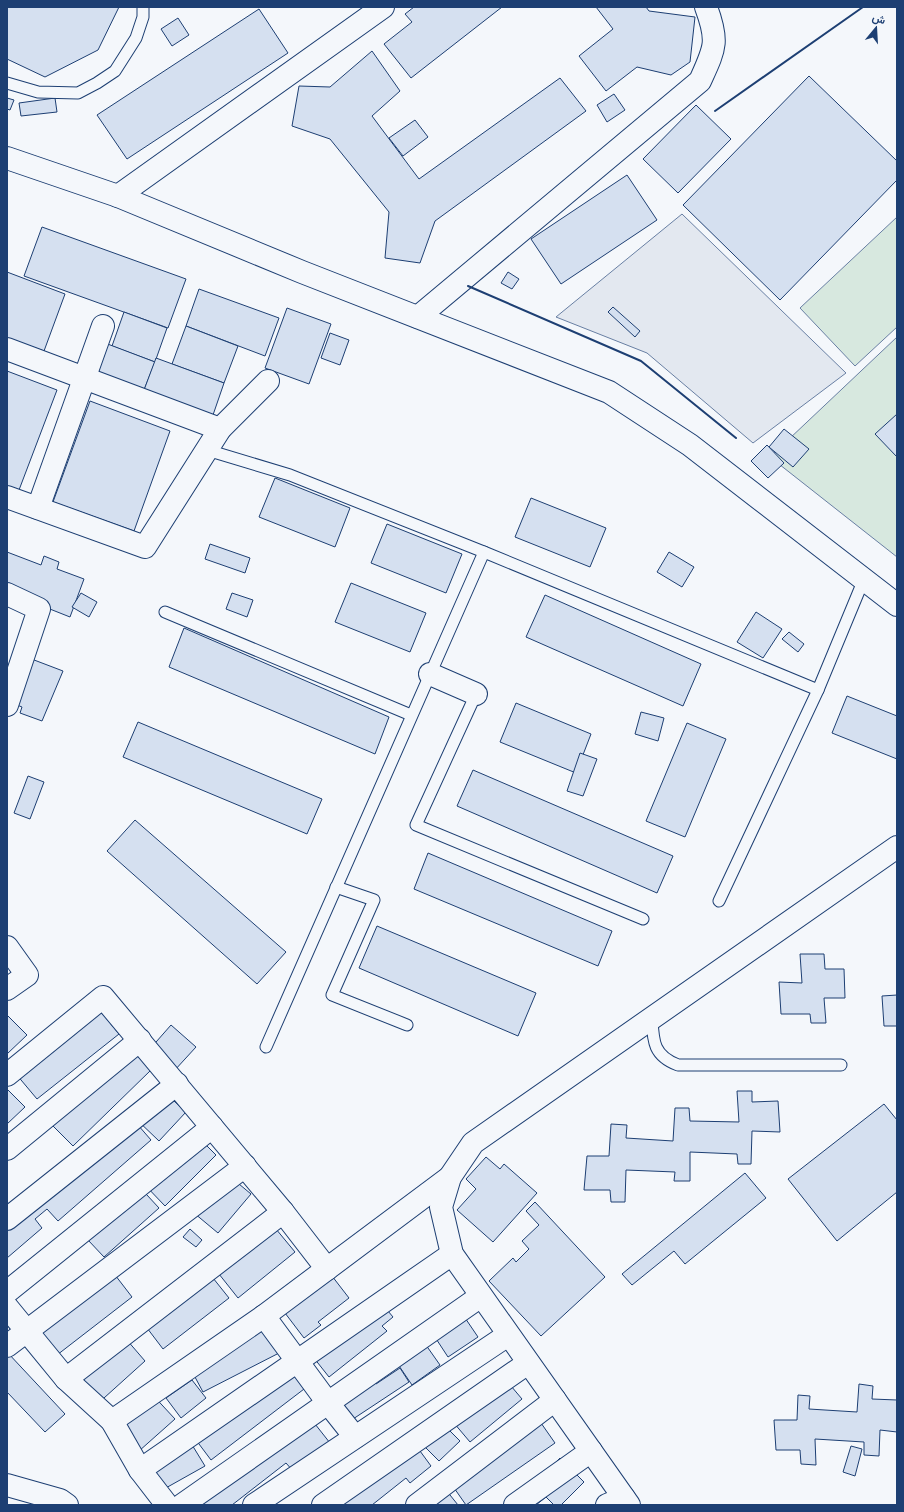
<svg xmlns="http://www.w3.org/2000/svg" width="904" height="1512" font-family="Barlow,Vazirmatn,sans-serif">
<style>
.green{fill:#d7e8df;stroke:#687fa3}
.parking{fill:#e3e8f0;stroke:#687fa3}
.building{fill:#d5e0f0;stroke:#1d3f73}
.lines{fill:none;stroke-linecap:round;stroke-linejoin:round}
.lane-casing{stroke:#1d3f73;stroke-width:13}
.street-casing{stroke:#1d3f73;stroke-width:24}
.secondary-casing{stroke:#1d3f73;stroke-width:24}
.primary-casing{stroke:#1d3f73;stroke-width:24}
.lane{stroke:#f4f7fb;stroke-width:11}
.street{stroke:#f4f7fb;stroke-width:22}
.secondary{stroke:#f4f7fb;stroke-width:22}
.primary{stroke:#f4f7fb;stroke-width:22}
.wall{stroke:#1d3f73;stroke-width:2}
</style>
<rect width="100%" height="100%" fill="#f4f7fb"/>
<g class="green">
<path d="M897,217V327L855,366L800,308Z"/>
<path d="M897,337V557L770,457Z"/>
</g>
<path class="parking" d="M682,214L846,373L753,443L647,353L556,317Z"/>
<g class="building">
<path d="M7,7H119L98,50L45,77L7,59Z"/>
<path d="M414,7H502L411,78L384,44L412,22L405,14Z"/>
<path d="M596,7H646L649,11L695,17L690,62L671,75L637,67L606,91L579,56L613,29Z"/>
<path d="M259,9L288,53L127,159L97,115Z"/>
<path d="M178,18L189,35L172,46L161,29Z"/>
<path d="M372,51L400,91L372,116L419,179L560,78L586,111L435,221L420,263L385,258L389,212L330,139L292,126L299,86L330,87Z"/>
<path d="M809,76L897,161V180L780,300L683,205Z"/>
<path d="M614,94L625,110L607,122L597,105Z"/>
<path d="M7,98L14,100L10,110L7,109Z"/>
<path d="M55,98L57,112L21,116L19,103Z"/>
<path d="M696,105L731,139L678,193L643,159Z"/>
<path d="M415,120L428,137L403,156L389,138Z"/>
<path d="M627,175L657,220L561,284L531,239Z"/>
<path d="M42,227L186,279L168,328L24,276Z"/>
<path d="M7,272L65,294L44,351L7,338Z"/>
<path d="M508,272L519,279L512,289L501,283Z"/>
<path d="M199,289L279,318L265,356L186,326Z"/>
<path d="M613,307L640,331L635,337L608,312Z"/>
<path d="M287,308L331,324L309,384L265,368Z"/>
<path d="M124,312L167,328L155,362L112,346Z"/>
<path d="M186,326L238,346L224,383L172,364Z"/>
<path d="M330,333L349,340L340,365L321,358Z"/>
<path d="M105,343L155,362L144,390L94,371Z"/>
<path d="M156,358L224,383L213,415L144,390Z"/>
<path d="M7,371L57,390L19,490L7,486Z"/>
<path d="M90,401L170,431L134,531L53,502Z"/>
<path d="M897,414V457L875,434Z"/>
<path d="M784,429L809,449L793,467L769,447Z"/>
<path d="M767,445L784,463L768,478L751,461Z"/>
<path d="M275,478L350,508L335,547L259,517Z"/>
<path d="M531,498L606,528L590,567L515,537Z"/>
<path d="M387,524L462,554L446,593L371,563Z"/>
<path d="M210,544L250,558L245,573L205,559Z"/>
<path d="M7,552L41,565L44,556L59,562L57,569L84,579L70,617L7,592Z"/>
<path d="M669,552L694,567L682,587L657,572Z"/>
<path d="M351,583L426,613L410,652L335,622Z"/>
<path d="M81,593L97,602L89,617L72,607Z"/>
<path d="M232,593L253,600L247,617L226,609Z"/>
<path d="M545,595L701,664L683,706L526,637Z"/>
<path d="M756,612L782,629L763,658L737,642Z"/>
<path d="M184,628L389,717L375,754L169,667Z"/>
<path d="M789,632L804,644L798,652L782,639Z"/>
<path d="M21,655L63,671L42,721L20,713L22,707L7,701Z"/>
<path d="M847,696L897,716V759L832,733Z"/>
<path d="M516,703L591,734L576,773L500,742Z"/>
<path d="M641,712L664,718L658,741L635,734Z"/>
<path d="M138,722L322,799L307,834L123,757Z"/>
<path d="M687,723L726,739L685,837L646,821Z"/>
<path d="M580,753L597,759L583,796L567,791Z"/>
<path d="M473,770L673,856L657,893L457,806Z"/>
<path d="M28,776L44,782L30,819L14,813Z"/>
<path d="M135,820L286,952L257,984L107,851Z"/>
<path d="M428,853L612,931L598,966L414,889Z"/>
<path d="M377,926L536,993L518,1036L359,968Z"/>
<path d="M800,954H824L825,969H844L845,998H824L826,1023H811L810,1014H781L779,982L802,983Z"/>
<path d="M897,995V1026H884L882,996Z"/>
<path d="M98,1008L119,1034L37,1099L16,1074Z"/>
<path d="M7,1015L27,1035L7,1054Z"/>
<path d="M171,1025L196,1047L174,1071L149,1050Z"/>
<path d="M130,1048L151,1070L73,1146L48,1121Z"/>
<path d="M7,1089L25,1107L7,1124Z"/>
<path d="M162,1090L186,1112L159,1141L135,1118Z"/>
<path d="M737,1091H752V1102L778,1101L780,1132L752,1131L751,1164H738L737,1154L690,1152V1181H674L675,1172L626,1170L625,1202H611L610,1190H584L587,1156H609L611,1124L627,1125L626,1138L673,1141L675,1108H689L690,1121L739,1122Z"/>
<path d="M884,1104L897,1120V1192L837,1241L788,1179Z"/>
<path d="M131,1117L151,1140L58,1221L47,1209L35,1219L42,1228L7,1258V1220Z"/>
<path d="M194,1133L216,1155L165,1206L143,1183Z"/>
<path d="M486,1157L500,1169L504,1164L537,1193L493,1242L457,1210L476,1189L466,1179Z"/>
<path d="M745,1173L766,1198L685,1264L674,1251L632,1285L622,1274Z"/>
<path d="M227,1174L251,1194L218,1233L194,1213Z"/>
<path d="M134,1181L159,1208L104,1257L88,1240Z"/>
<path d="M535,1202L605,1277L541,1336L489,1281L513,1258L516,1262L529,1249L522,1241L539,1225L526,1211Z"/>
<path d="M271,1223L295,1252L238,1298L215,1269Z"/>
<path d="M190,1229L202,1240L196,1247L183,1237Z"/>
<path d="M112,1271L132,1297L57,1355L37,1331Z"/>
<path d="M209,1273L229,1298L163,1349L144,1324Z"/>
<path d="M332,1276L349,1298L318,1322L321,1325L304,1338L285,1313Z"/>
<path d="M378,1299L393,1317L382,1326L387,1331L329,1377L310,1353Z"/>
<path d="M459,1309L478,1337L448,1357L429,1328Z"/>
<path d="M266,1323L281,1352L203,1392L188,1364Z"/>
<path d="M120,1332L145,1361L94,1407L69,1379Z"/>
<path d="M421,1338L440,1365L412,1385L393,1357Z"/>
<path d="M7,1352L65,1414L45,1432L7,1392Z"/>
<path d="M288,1360L308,1386L211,1460L190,1432Z"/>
<path d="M400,1368L409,1382L353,1419L336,1393L368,1372L376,1384Z"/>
<path d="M500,1373L522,1399L470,1442L448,1416Z"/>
<path d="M192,1380L206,1398L181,1418L166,1398Z"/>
<path d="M859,1384L873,1386L872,1399L897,1400V1432L880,1430L879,1456L864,1455V1442L815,1439L816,1465L801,1464L800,1450H776L774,1420H797L798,1395L810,1396L809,1409L857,1412Z"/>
<path d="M149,1391L175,1419L139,1451L113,1423Z"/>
<path d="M304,1410L330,1443L293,1471L286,1463L232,1505H180Z"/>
<path d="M534,1413L555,1443L466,1505L445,1475Z"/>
<path d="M435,1416L460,1441L439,1461L415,1437Z"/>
<path d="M186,1435L205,1466L164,1489L146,1458Z"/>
<path d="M409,1436L431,1466L410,1483L406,1478L372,1505H319Z"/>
<path d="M851,1446L862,1449L855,1476L843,1472Z"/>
<path d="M560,1458L584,1482L561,1505H554L546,1497L536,1505L525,1493Z"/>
<path d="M438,1480L458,1505H418Z"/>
</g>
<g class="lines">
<g class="lane-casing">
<g id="lane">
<path d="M7,83L38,92L78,93L97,83L115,71L136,38L143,17V7"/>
<path d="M207,450L290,475L484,552"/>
<path d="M165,612L411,715"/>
<path d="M476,694L416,825L643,919"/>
<path d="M336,887L374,900L332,995L407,1025"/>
<path d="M719,901L818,690L864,579"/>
<path d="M652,1019C653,1042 654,1056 678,1065H841"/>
<path d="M266,1047L484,552L818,690"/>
</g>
</g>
<g class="street-casing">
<g id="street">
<path d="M118,196L383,7"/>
<path d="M418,317L700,81C715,48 719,42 706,7"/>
<path d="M7,349L220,429"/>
<path d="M7,497L145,547L220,429L268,381"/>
<path d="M38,508L103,326"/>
<path d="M7,594L39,609L7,705"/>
<path d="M430,674L476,694"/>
<path d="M7,947L27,975L7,989"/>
<path d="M7,1075L103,997L283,1212L327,1269"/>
<path d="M7,1149L140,1040"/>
<path d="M7,1219L177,1084"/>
<path d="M7,1292L212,1127"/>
<path d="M7,1307L66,1379L112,1421L140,1470L167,1505"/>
<path d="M264,1316L328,1403L355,1437"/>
<path d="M7,1346L245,1166"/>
<path d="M66,1379L283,1212"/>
<path d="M112,1421L264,1316L450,1177"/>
<path d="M140,1470L452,1254"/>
<path d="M7,1485L60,1500L67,1505"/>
<path d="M182,1505L481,1296"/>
<path d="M254,1505L508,1335"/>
<path d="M323,1505L528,1363"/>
<path d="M417,1505L555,1400"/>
<path d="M515,1505L591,1451"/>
<path d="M607,1505L624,1498"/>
</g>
</g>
<g class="secondary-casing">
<path id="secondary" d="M629,1505L452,1254L441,1207L450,1177L473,1143L897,847"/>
</g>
<g class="primary-casing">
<path id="primary" d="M7,158L118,196L302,272L609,392L690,445L897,605"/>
</g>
<use href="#lane" class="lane"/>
<use href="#street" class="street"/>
<use href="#secondary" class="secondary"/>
<use href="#primary" class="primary"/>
<g class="wall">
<path d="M715,111L863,7"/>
<path d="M468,286L641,361L736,438"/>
</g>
</g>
<rect width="904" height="1512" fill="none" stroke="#1d3f73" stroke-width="16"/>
<g transform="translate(876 28) rotate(18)" stroke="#f4f7fb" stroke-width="3" paint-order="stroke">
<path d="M0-3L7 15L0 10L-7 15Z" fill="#1d3f73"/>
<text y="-6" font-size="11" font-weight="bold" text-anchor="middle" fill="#1d3f73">ش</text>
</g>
</svg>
